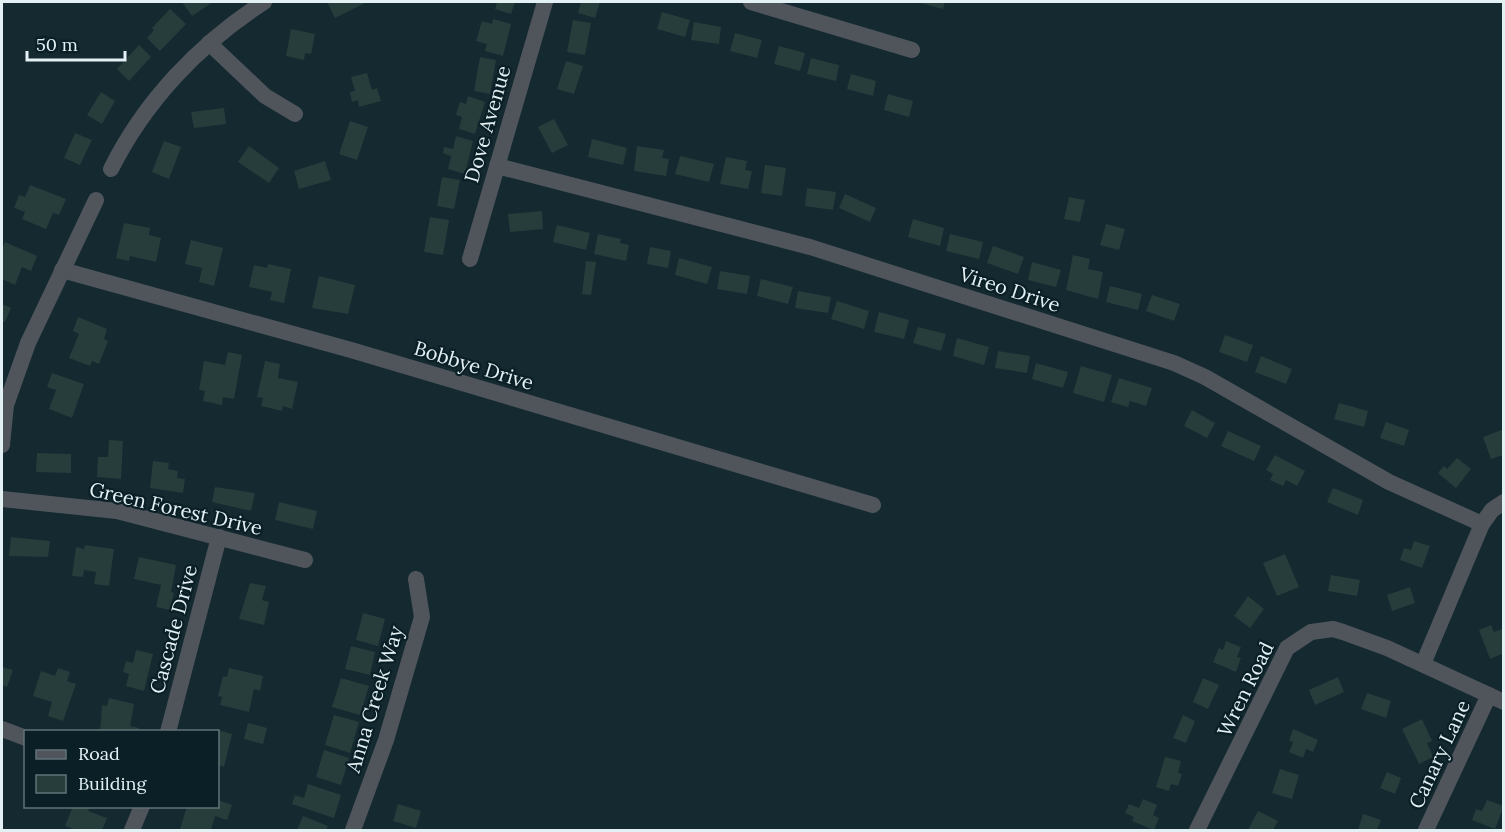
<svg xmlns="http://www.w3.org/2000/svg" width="1505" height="832" font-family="Lora,serif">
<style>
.building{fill:#263d3b}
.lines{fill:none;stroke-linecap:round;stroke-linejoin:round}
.minor{stroke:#50555c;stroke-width:16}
.labels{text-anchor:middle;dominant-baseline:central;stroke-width:4.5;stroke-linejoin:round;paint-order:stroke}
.street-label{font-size:20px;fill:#e3f0f4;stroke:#0a1f26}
</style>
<rect width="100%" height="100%" fill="#142930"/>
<g class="building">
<path d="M182,2H213L192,16Z"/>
<path d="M327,2H367L335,18Z"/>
<path d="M497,2H515L511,14L495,9Z"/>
<path d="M581,2H600L595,18L578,13Z"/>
<path d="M917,2H945L943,9Z"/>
<path d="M170,9L186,24L160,51L147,38L154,30L152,28Z"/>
<path d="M662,12L690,20L685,37L657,29Z"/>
<path d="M493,19L511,24L503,56L485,51L487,44L476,41L482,21L492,24Z"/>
<path d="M573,20L591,23L585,55L567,52Z"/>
<path d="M694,22L721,27L719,44L691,40Z"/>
<path d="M291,29L315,34L311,54L305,53L304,60L286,56Z"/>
<path d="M735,33L762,40L757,58L730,51Z"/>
<path d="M139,45L151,57L129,81L117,69Z"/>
<path d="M779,46L805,53L800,71L774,64Z"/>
<path d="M480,57L496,60L490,94L474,91Z"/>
<path d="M811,58L839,65L836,81L807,74Z"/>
<path d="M566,61L583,66L574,94L557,89Z"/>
<path d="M367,73L372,90L377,88L381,101L359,107L358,100L352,102L350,92L355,91L351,77Z"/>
<path d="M851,74L876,81L873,96L847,89Z"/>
<path d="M101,92L115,101L102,124L87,115Z"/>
<path d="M888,94L913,101L909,117L884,110Z"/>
<path d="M468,96L485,102L475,134L459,129L462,117L456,115L460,102L466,104Z"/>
<path d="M224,108L226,124L194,128L191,112Z"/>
<path d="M554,119L568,145L552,153L538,127Z"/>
<path d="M350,121L368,127L357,160L339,154Z"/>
<path d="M75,133L92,140L80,165L64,158Z"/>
<path d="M456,136L473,141L465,174L448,169L451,156L443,153L444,147L453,149Z"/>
<path d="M592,139L627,148L623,165L588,157Z"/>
<path d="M164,141L181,147L169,179L152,172Z"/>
<path d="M249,146L279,168L269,183L238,162Z"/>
<path d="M637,146L664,150L662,158L669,159L666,176L634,171Z"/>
<path d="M680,156L714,164L709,182L675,174Z"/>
<path d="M726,157L747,161L745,170L752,171L748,189L720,184Z"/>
<path d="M325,161L331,180L299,189L294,171Z"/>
<path d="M765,165L786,168L782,196L761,193Z"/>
<path d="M442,177L460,180L454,209L437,206Z"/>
<path d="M30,185L66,199L59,215L53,213L46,229L22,219L25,212L14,208L19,195L25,197Z"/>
<path d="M807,188L836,192L833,210L805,206Z"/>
<path d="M845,194L876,208L870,222L839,208Z"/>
<path d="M1069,197L1085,200L1080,222L1064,219Z"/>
<path d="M542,211L543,229L510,232L508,214Z"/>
<path d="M430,217L449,220L443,255L424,252Z"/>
<path d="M913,219L944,228L940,246L908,237Z"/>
<path d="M124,223L150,228L149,235L161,238L156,262L130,256L129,261L116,258Z"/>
<path d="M1106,224L1125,229L1119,250L1100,245Z"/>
<path d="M557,225L590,233L586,250L553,242Z"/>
<path d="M598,234L621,239L620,243L629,245L626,261L594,254Z"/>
<path d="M950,234L983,242L979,259L946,251Z"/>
<path d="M191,240L223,248L214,286L199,282L202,268L185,264Z"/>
<path d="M5,242L37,256L31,271L22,267L15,285L2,279V250Z"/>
<path d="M993,246L1024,257L1018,274L987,263Z"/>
<path d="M650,247L671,251L668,268L647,264Z"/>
<path d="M1073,255L1090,259L1088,269L1103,272L1098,299L1066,290Z"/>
<path d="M679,258L712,267L707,284L675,275Z"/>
<path d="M586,261L596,262L591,295L582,294Z"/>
<path d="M1032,262L1061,270L1056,287L1028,280Z"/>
<path d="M268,264L291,269L284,303L270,300L272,292L249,287L254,265L267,268Z"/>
<path d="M720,271L750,276L747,294L717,289Z"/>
<path d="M319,276L355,285L348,314L312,308Z"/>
<path d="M761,279L793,287L788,304L757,296Z"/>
<path d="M1110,286L1142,294L1138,310L1106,302Z"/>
<path d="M798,291L831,297L828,313L795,308Z"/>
<path d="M1152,295L1180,304L1174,321L1146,311Z"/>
<path d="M837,301L869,311L864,329L831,319Z"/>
<path d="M2,304L11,308L5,322L2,321Z"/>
<path d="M879,312L909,320L904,339L874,332Z"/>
<path d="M78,317L107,329L104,339L108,341L99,364L92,361L90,366L69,358L79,334L73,331Z"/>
<path d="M918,327L946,334L941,351L913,343Z"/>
<path d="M1225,335L1253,345L1247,362L1219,352Z"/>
<path d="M957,338L989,347L984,365L953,356Z"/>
<path d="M998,351L1030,356L1027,373L995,368Z"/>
<path d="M228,352L242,355L234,399L223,397L222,405L203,401L205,391L199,390L204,361L225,365Z"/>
<path d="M1261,356L1292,369L1286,384L1255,372Z"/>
<path d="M265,361L280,364L278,378L298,382L292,409L283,406L282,411L261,406L263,398L257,397Z"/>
<path d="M1036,363L1068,372L1063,388L1032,379Z"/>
<path d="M1081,366L1112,375L1104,402L1073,393Z"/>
<path d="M52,373L84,384L72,418L49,409L56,390L47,387Z"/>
<path d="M1119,378L1152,388L1146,406L1130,401L1128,407L1111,402Z"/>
<path d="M1339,403L1368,411L1364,427L1334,419Z"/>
<path d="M1192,410L1215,423L1207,438L1184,426Z"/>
<path d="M1386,422L1409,430L1404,446L1380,438Z"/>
<path d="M1504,429L1503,455L1491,459L1483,437Z"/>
<path d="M1228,431L1261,446L1254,461L1221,446Z"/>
<path d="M109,440L123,441L121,479L97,477L98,457H108Z"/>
<path d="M37,453L71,454V473L36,472Z"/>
<path d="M1275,455L1305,471L1297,486L1286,480L1283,486L1270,480L1273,474L1266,470Z"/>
<path d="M1457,458L1471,469L1456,488L1438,473L1444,466L1447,469Z"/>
<path d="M153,461L169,463L168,469L178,471L177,478L185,479L183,493L150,488Z"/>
<path d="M215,487L255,493L251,511L212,502Z"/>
<path d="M1333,488L1363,500L1358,515L1327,502Z"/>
<path d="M279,502L317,511L313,529L275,520Z"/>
<path d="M11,537L50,541L48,557L9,556Z"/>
<path d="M1414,541L1430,546L1422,568L1400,560L1404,548L1411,550Z"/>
<path d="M85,545L114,549L109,586L94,584L96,572L84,570L83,577L72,576L76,547L84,549Z"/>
<path d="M1285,554L1299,587L1277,596L1263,563Z"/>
<path d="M139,557L176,565L171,592L174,593L170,610L156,607L161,585L134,579Z"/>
<path d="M1331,575L1360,580L1357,596L1328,591Z"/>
<path d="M250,583L266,586L262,600L269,602L264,625L239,619Z"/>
<path d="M1410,587L1415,603L1392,611L1387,595Z"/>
<path d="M1248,596L1264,609L1250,628L1234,616Z"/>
<path d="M363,613L385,619L378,646L356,640Z"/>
<path d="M1491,625L1494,632L1502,629L1504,653L1490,659L1479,630Z"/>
<path d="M1226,641L1241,647L1237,657L1241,658L1236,672L1213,662L1219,648L1223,650Z"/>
<path d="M351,646L375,652L370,675L345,669Z"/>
<path d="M136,650L153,654L144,691L126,686L129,674L123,672L126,661L133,663Z"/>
<path d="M2,667L13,670L7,687L2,685Z"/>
<path d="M58,668L70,672L67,681L76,684L63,721L48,716L52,702L33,696L41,671L55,676Z"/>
<path d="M229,668L263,676L260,691L254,689L249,712L220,705L222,697L218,696L223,676L227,677Z"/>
<path d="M1338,677L1344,692L1315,705L1309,690Z"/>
<path d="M341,678L369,686L360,715L332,707Z"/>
<path d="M1203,678L1219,685L1208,709L1193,702Z"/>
<path d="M1367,693L1391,701L1386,718L1361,709Z"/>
<path d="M109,698L134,704L130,726L139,728L138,732H100L102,705L107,706Z"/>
<path d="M334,715L359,722L350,753L325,745Z"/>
<path d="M1183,715L1195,721L1186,743L1173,738Z"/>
<path d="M1422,719L1432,741L1427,743L1433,757L1419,764L1402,729Z"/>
<path d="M248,723L267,728L263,744L244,739Z"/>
<path d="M1293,729L1318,740L1313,752L1306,749L1303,758L1289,752L1293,742L1289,741Z"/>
<path d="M218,730L232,734L224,767L218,765Z"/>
<path d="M324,750L349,758L341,785L316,777Z"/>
<path d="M1165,757L1181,761L1178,773L1182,774L1178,786L1171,784L1169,791L1156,787Z"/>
<path d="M1280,769L1299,775L1292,799L1272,793Z"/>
<path d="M1387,772L1401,778L1395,794L1380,788Z"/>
<path d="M308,784L341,795L334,818L292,804L295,795L304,798Z"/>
<path d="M1143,799L1157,805L1153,815L1159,818L1154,830L1132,821L1134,817L1125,813L1129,804L1139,808Z"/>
<path d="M218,800L232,805L227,820L215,816L211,830L180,829L187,806H218Z"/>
<path d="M1487,800L1504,806L1495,829L1472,820L1476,809L1482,811Z"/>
<path d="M398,804L421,811L416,828L393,821Z"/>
<path d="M73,806H90L88,811L107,818L102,830H76L65,826Z"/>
<path d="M1258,811L1278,821L1273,830H1248Z"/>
<path d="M1363,814L1381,820L1377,830H1358Z"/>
<path d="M303,816L328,826L326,830H297Z"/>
</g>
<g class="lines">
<g class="minor">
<path d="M751,2L912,50"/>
<path d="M209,43L265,96L295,114"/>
<path d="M497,166L810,247L1174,363L1205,377L1389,482L1482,524"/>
<path d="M111,169C145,101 199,44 264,2"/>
<path d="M470,259L545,2"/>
<path d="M62,270L351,350L873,505"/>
<path d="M2,445L6,405L28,343L96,200"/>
<path d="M2,499L117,511L305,560"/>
<path d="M1423,664L1482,524L1492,510L1504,502"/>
<path d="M2,729L26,738"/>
<path d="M168,732L219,537"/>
<path d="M132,830L142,806"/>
<path d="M353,830L386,740L422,617L416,579"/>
<path d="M1197,830L1287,648L1311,632L1333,629L1343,632L1387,648L1504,702"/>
<path d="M1426,830L1489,695"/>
</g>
</g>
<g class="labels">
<g class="street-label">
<text transform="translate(487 124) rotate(-74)">Dove Avenue</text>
<text transform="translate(1010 289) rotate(18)">Vireo Drive</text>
<text transform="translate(474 365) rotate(17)">Bobbye Drive</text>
<text transform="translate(176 508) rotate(13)">Green Forest Drive</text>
<text transform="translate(173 629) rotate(-75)">Cascade Drive</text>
<text transform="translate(1245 689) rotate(-64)">Wren Road</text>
<text transform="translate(374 699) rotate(-73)">Anna Creek Way</text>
<text transform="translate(1439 754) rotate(-65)">Canary Lane</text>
</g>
</g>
<rect width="1505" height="832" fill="none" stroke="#e3f0f4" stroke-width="6"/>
<rect x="24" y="730" width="195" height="78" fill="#0a1f26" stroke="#617378" stroke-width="1.5"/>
<rect x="36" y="750" width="30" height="9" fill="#50555c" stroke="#617378" stroke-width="1.5"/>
<text x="78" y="760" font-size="18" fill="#e3f0f4">Road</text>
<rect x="36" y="775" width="30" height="18" fill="#263d3b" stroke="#617378" stroke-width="1.5"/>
<text x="78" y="790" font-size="18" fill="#e3f0f4">Building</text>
<path d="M27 51v9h98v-9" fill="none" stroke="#e3f0f4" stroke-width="3"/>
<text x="36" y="51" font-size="18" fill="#e3f0f4" stroke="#0a1f26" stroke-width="4.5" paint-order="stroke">50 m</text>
</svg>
